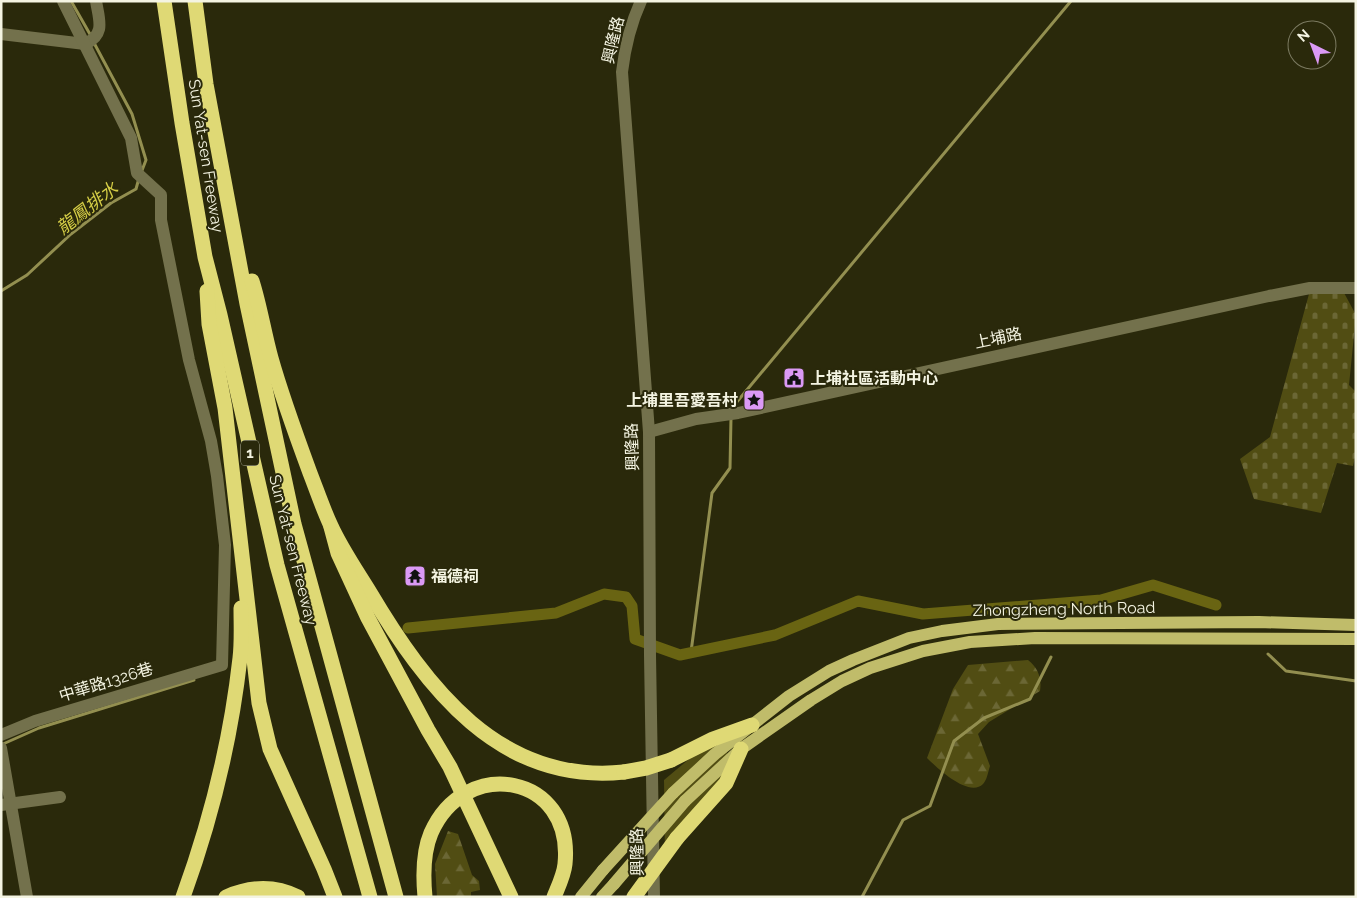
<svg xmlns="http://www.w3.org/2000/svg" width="1357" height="898" font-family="Raleway,'Noto Sans TC',sans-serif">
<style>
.green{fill:#514d13}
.forest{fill:url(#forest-firs)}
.cemetery{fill:url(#cemetery-stones)}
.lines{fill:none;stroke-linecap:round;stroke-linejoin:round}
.stream{stroke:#938f50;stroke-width:3}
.canal{stroke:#696412;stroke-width:11}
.minor{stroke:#73714c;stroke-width:12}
.major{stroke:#c0bc6a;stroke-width:12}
.highway{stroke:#dfd975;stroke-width:15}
.major-bridge{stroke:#c0bc6a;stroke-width:12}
.highway-bridge{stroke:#dfd975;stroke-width:15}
.labels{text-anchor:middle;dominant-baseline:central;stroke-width:4;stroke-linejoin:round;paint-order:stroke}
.shield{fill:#2a290b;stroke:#b7b7a2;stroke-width:1}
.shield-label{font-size:15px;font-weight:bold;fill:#f4f4e2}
.street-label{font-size:16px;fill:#f4f4e2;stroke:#2a290b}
.poi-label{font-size:16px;font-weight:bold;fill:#f4f4e2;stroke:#2a290b;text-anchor:start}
.water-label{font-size:18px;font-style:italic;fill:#d6ce46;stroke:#2a290b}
</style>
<defs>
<pattern id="forest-firs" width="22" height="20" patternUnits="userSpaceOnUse" patternTransform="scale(1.25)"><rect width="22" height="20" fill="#514d13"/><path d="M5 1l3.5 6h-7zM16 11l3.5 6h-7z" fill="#6b6735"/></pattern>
<pattern id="cemetery-stones" width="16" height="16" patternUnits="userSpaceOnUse" patternTransform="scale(1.25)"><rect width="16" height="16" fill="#514d13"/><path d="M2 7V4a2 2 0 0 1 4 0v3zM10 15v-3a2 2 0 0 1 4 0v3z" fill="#6b6735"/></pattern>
</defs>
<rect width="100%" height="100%" fill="#2a290b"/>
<path class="green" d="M725,729L730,785L665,861L664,780Z"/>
<g class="forest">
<path d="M1028,660C1038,668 1042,678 1040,691L989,722L978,734L990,766C988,772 987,780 983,784C969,798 937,768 927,758L953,689L968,665Z"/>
<path d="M448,831L458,834L472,875L479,881L480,890L471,892V897H437L435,864Z"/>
</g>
<path class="cemetery" d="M1343,291L1356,315L1349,385L1356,392V453L1353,466L1337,463L1321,513L1254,499L1240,459L1270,437L1309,294Z"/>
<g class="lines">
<g class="stream">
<path d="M71,1L91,36"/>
<path d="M93,41L132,114L146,160L141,173"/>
<path d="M1,291L27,275L71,234L111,203L136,189L139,178"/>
<path d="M731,409L1071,1"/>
<path d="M691,652L712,493L730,468L731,418"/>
<path d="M1268,654L1286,671L1356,681"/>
<path d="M3,744L39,728L194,680"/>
<path d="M862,897L903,820L930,806L954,741L984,718L1030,699L1051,657"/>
</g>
<path class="canal" d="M408,628L556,613L604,594L626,597L632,606L635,639L680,655L775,635L858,601L923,614L1101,600L1153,585L1216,605"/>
<g class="minor">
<path d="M641,1C630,25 625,47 622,72L649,432L650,655L654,897"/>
<path d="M1,34L85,44C106,34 99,20 96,1"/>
<path d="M649,432L696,419L738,413L1269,296L1310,288H1356"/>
<path d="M1,735L35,721L222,665L225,545L217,476L211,441L189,360L161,220V195L137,173L131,138L63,1"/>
<path d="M1,748L27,897"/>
<path d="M1,805L60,797"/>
</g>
<g class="major">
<path d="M673,793L715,754L789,696L829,671L853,660L909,638L942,631L998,624L1259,622L1356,625"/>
<path d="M685,801L741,749L811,700L842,681L870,668L923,651L970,642L1035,638L1356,639"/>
<path d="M581,897L603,870"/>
<path d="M602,897L614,884"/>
</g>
<g class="highway">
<path d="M164,1L182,123L205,257L220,315L277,565L370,897"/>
<path d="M195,1L206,84L247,304L294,524L396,897"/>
<path d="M252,281C260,306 264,333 271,358C282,397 296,435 310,473C317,491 323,509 331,526C341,548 356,570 369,591C426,687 499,785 624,772"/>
<path d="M207,291L209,324L225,408L259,703L270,749L324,869L335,897"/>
<path d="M671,760L713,739L752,725"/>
<path d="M677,838L726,783L741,749"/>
<path d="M183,897C211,820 231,739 240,658C242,642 241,625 241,608"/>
<path d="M226,897C251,886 274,885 298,897"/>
<path d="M425,897C423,876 423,852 431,833C465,755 574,774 565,864C564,875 558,887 554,897"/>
</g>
<g class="major-bridge">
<path d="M603,870L673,793"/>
<path d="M614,884L685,801"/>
</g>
<g class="highway-bridge">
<path d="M331,527L338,553L368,618L428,730L450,767L511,897"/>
<path d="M624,772L646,768L671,760"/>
<path d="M634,897L677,838"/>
</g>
</g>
<defs>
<g id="civic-square" transform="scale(1.125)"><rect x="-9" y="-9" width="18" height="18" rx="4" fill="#db99f5" stroke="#2a290b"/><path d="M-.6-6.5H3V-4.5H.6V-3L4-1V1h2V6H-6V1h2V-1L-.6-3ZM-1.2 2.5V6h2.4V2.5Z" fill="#111"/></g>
<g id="sight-square" transform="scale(1.125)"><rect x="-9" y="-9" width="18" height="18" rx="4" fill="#db99f5" stroke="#2a290b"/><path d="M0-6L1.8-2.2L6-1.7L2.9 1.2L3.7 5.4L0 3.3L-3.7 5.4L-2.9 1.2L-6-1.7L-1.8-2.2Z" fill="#111"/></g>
<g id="temple-square" transform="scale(1.125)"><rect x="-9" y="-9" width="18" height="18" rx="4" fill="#db99f5" stroke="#2a290b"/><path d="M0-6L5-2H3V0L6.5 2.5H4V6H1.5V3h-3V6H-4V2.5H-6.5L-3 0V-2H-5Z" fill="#111"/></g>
</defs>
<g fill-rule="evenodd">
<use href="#civic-square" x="794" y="378"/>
<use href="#sight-square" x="754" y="400"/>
<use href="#temple-square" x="415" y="576"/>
</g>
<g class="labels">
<rect class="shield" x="241" y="440.5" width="18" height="25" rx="4"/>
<g class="shield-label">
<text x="250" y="453">1</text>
</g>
<g class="street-label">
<text transform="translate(613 40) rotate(-77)">興隆路</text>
<text transform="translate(206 156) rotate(81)">Sun Yat-sen Freeway</text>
<text transform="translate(998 338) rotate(-12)">上埔路</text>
<text transform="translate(632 447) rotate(-92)">興隆路</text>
<text transform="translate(293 550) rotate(76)">Sun Yat-sen Freeway</text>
<text transform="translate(1064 609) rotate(-1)">Zhongzheng North Road</text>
<text transform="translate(106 682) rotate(-17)">中華路1326巷</text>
<text transform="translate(637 852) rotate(-91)">興隆路</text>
</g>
<g class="poi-label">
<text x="810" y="378">上埔社區活動中心</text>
<text x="738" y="400" text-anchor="end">上埔里吾愛吾村</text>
<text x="431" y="576">福德祠</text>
</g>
<g class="water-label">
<text transform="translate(87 208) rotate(-38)">龍鳳排水</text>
</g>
</g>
<rect width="1357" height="898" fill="none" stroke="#f4f4e2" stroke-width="5"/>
<g transform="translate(1312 45) rotate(318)"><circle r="24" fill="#2a290b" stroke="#7b7a61"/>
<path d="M0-4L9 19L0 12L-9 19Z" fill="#db99f5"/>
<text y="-8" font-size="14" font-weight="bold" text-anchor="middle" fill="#f4f4e2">N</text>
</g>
</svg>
